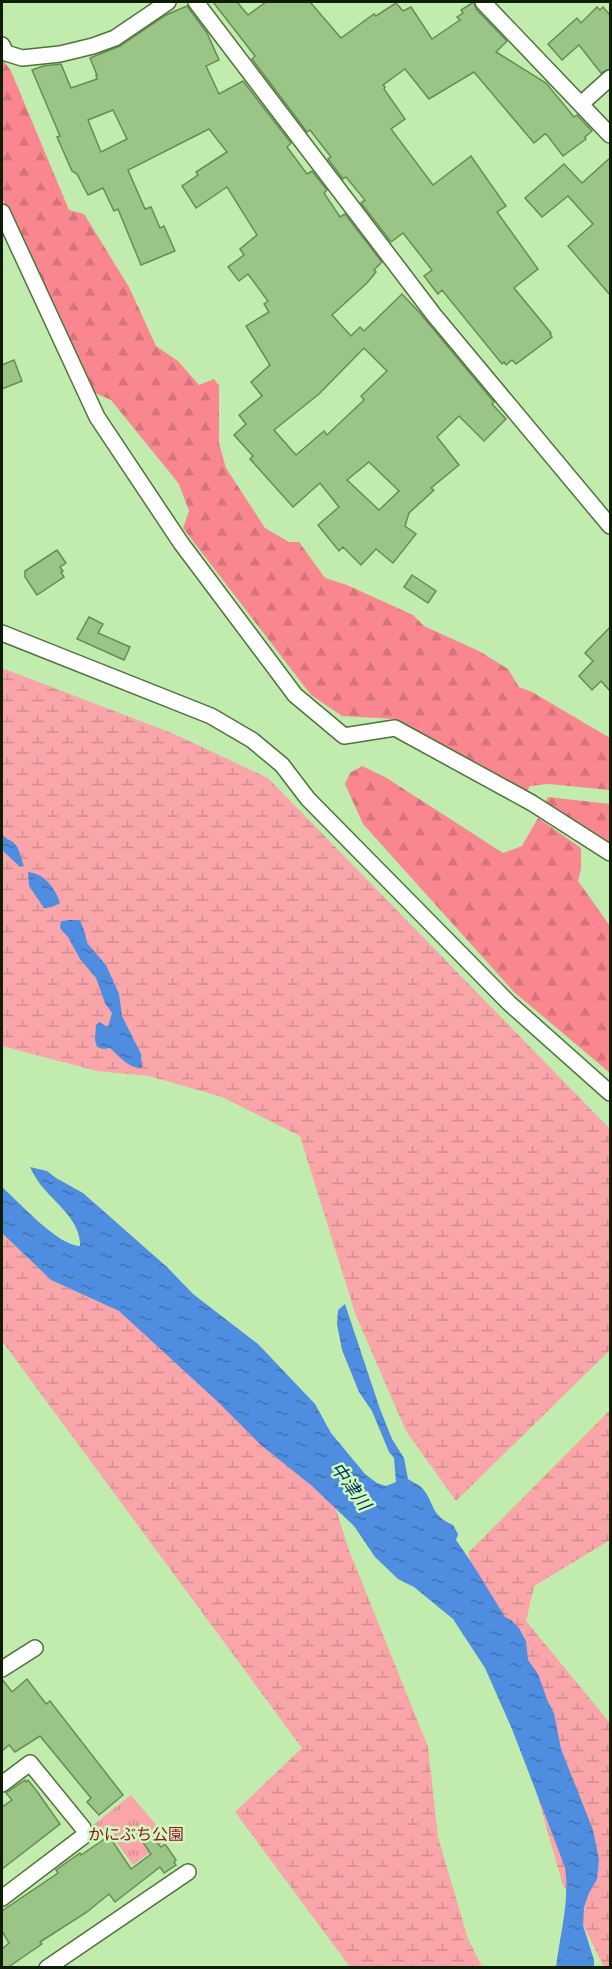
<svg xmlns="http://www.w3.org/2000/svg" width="612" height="1969" font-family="Poppins,'Noto Sans JP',sans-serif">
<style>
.forest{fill:url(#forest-firs)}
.wetland{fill:url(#wetland-marsh)}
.park{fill:url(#park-tufts)}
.water{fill:url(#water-ripples)}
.building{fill:#9bc487;stroke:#668d53;stroke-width:1.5;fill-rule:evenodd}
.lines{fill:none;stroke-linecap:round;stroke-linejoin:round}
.minor-casing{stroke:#4e733b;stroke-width:18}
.minor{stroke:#fff;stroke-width:15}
.labels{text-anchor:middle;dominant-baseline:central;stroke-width:5;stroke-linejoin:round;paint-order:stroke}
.park-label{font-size:16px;fill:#9a0b31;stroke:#cefaba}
.water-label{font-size:18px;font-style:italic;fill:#093569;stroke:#cefaba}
</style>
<defs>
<pattern id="forest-firs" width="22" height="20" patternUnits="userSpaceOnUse" patternTransform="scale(1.5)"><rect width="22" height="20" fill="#fa8790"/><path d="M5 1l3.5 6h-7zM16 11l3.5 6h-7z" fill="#d5747b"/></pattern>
<pattern id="wetland-marsh" width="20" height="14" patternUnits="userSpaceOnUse" patternTransform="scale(1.5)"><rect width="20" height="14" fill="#f9a5a9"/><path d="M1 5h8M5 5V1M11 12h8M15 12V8" fill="none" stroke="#d48e90"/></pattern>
<pattern id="park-tufts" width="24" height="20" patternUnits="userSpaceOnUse" patternTransform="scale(1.5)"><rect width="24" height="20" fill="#f9a5a9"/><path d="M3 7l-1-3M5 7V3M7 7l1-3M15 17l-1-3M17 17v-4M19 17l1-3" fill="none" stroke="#d48e90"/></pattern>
<pattern id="water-ripples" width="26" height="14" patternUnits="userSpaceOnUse" patternTransform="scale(1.5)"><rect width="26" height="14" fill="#4e8ddf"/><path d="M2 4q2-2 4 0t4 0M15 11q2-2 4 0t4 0" fill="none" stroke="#3f73b3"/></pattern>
</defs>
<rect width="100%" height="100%" fill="#c1ecae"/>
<g class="forest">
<path d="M2,59L11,71L69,210L84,214L129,287L156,346L178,361L199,385L214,379L219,386V443L226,468L265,528L289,542H299L325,578L347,585L413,615L424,626L479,651L508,669L519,687L532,692L610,738V790L549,784L530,786L527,791L395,719L342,716L311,695L183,528L189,511L179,484L111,400L95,393L2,198Z"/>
<path d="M362,766L385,777L503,853L522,846L538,818L581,848V869L578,881L610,926V1073L514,992L363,824L345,784L350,773Z"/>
<path d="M548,797L610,804V846L545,803Z"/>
</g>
<g class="wetland">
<path d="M2,668L174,734L268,778L610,1129V1350L456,1501L406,1431L355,1313L300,1136L222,1097L149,1076L97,1071L2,1046Z"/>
<path d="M2,1233L51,1280L119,1311L308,1423L349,1550L428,1747L438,1837L468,1939L482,1967H350L235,1812L302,1748L2,1341Z"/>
<path d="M610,1410V1540L534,1586L526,1621L610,1723V1967H604L562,1882L468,1553Z"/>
</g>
<path class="park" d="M131,1795L168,1839L133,1865L107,1829L98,1835L92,1826Z"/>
<g class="water">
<path d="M2,834C6,839 9,839 14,843C20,848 21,859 24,866L20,867L2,850Z"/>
<path d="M28,872C45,874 55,888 60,903L52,907L44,908L29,886Z"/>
<path d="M70,920H80L85,933L87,943L106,965L119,994L122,1016L141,1054L142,1068C128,1068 120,1057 110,1048L103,1049L97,1047L95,1040L96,1025L99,1022L108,1027L112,1013L105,1003L96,978L80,959L68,937L60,928L61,921Z"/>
<path d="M30,1167L47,1171L56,1178L83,1193L167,1267L193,1294L258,1344L315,1404L331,1433L365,1474L377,1483L386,1486L396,1482L394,1458L389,1452L372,1411L359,1392L342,1350L337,1324L338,1310L345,1304L380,1409L392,1439L404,1458L408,1479C412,1482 418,1484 421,1487C435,1501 429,1515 453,1525L458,1534L456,1540C474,1565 489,1591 505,1617L511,1620L519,1628L526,1641L528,1660L538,1674L548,1702L554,1713L561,1749L593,1830L599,1860L597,1879L589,1893L584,1907L583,1925L594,1960V1967H556C560,1934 570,1900 565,1867L512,1729L485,1668L453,1619L414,1587L398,1579L375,1557L354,1526L312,1486L262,1446L217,1401L119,1311L51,1280L2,1233V1187C19,1202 58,1246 80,1246C81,1223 60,1207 46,1191C39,1184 34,1175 30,1167Z"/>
</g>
<g class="building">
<path d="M213,2H237L248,15L266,2H310L341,38L374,14L376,16L396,3L403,11L411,7L432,39L460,20L457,17L463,13L461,10L474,2L476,9L507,41L496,52L546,83L574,117L577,115L592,131L585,137L586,139L563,156L547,135L545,134L534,143L474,72L429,99L405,69L383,85L385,87L384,89L405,119L391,129L433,185L471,156L506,206L497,212L538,269L514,288L551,333L550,334L552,337L516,364L512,360L506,365L504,362L502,364L442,290L438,294L424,276L432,270L403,233L391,242L361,203L365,200L346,177L343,179L328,159L331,157L310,130L307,132L261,71L252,59L255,56Z"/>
<path d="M187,6L207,33L219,60L206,66L219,94L243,81L291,143L287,147L307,174L312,171L327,190L324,193L340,217L345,214L382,262L374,270L376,272L367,283L332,315L351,336L360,327L364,331L402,294L419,312L494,402L492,404L506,419L484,441L459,416L437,437L459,465L431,488L434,490L409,513L405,526L416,534L393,563L376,549L361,565L343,547L339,551L318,525L339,507L320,483L293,507L250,459L253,456L234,435L246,424L239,415L262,396L251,382L270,365L246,326L269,312L264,304L268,301L248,274L239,281L228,267L244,255L240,249L257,235L227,187L196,208L182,186L198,175L196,172L227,152L209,129L128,170L145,209L151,207L160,228L164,226L175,251L141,265L118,209L114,211L103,188L88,195L77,174L72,171L57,137L60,136L32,70L43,66L61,64L71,88L97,79L96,75H97L90,58L120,46L166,15ZM113,110L127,139L101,152L88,120ZM364,348L387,371L361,396L364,400L327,435L324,431L296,455L274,430L319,394ZM369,462L399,491L379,510L347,480Z"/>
<path d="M597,7L600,10L603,7L610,15V69L601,73L579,45L562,60L548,44L577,18L581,23Z"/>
<path d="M610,158V295L568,246L593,224L568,196L542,217L525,198L564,164L582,183Z"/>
<path d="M14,360L22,381L2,389V365Z"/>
<path d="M57,550L66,563L60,567L63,571L61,572L64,577L37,595L25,577V571Z"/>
<path d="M412,575L436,591L428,603L404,587Z"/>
<path d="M89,617L103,624L98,633L130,647L124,660L77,639Z"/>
<path d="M610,627V691L601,681L592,690L579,676L593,661L585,653Z"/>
<path d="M2,1679L12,1692L27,1679L46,1704L50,1701L123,1795L99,1815L87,1802L91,1798L40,1736L15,1752L9,1745L2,1751Z"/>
<path d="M25,1780L26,1782L28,1780L36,1790L60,1824L2,1869V1807L12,1800L6,1793Z"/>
<path d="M148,1832L161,1847L165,1844L176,1860L174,1862L176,1865L164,1873L160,1867L115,1902L109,1894L87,1912L40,1942L42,1944L7,1968H2V1949L9,1943L2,1931V1911L58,1873L56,1870L80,1853L81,1855L109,1836L131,1869L151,1854L140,1838Z"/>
</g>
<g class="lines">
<g class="minor-casing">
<g id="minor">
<path d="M196,2L434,315L610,526"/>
<path d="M483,2L610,135"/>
<path d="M2,45L6,53L22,58L60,54L93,46L115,38L168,2"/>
<path d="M581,104L610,78"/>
<path d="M2,212L97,417L181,543L295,695L344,736L395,728L532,803L610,853"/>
<path d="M2,633L211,716L252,740L282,765L308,799L509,1003L610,1093"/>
<path d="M2,1669L35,1648"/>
<path d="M2,1784L30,1763L83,1828L85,1835L2,1898"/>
<path d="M47,1968L188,1872"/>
</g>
</g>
<use href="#minor" class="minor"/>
</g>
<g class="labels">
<g class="park-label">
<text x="136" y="1834">かにぶち公園</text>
</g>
<g class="water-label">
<text transform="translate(351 1486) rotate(54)">中津川</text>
</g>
</g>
<rect width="612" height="1969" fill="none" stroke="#0d1d06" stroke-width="6"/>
</svg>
